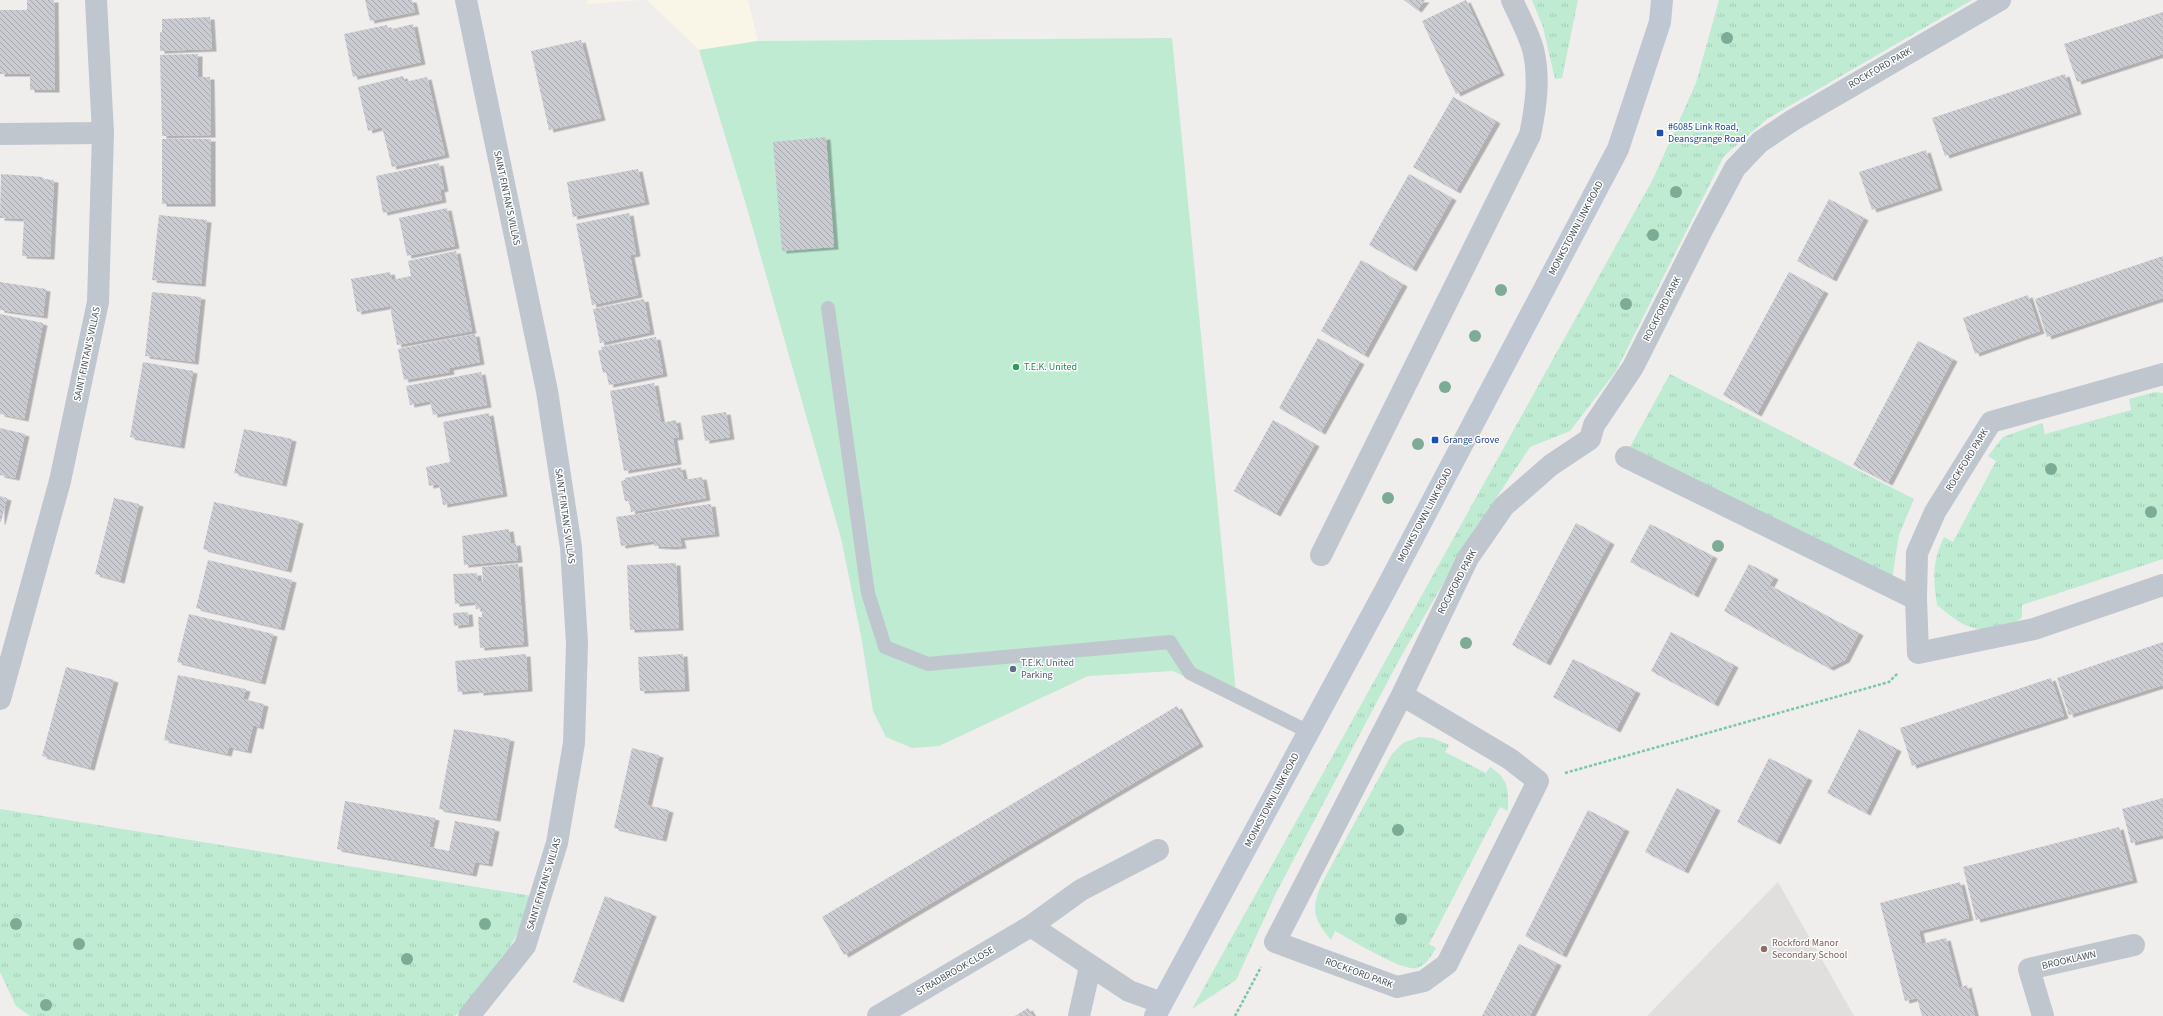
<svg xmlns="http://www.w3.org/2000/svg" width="2163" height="1016" font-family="'Source Sans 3',sans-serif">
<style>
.commercial{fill:#faf6e7}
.education{fill:#e1dede}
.grass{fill:url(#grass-tufts)}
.pitch{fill:#beebd2}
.building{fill:url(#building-back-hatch);filter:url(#shadow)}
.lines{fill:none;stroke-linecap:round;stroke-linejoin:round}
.path{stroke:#78c7a5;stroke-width:2.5;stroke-dasharray:3 2;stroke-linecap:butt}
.lane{stroke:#bfc6ce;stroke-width:14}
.street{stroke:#bfc6ce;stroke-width:22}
.secondary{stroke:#bfc7d3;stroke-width:22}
.tree{fill:#7cab96}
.transit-dot{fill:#1a4fb4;stroke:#fff;stroke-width:1.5}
.leisure-dot{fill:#2e9e5b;stroke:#fff;stroke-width:1.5}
.service-dot{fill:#5c6f8a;stroke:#fff;stroke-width:1.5}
.education-dot{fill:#8d6e63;stroke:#fff;stroke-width:1.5}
.labels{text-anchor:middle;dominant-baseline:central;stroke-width:3;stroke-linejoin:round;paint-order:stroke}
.street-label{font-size:10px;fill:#474f59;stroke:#fff}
.transit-label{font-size:10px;fill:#164399;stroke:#fff;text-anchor:start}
.leisure-label{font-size:10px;fill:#27864d;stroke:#fff;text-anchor:start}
.service-label{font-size:10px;fill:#4e5e75;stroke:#fff;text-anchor:start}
.education-label{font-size:10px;fill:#785e54;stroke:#fff;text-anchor:start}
</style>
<defs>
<pattern id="grass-tufts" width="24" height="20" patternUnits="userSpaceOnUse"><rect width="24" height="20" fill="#beebd2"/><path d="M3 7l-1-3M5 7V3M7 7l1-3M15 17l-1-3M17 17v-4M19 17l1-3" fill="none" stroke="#a5cbb7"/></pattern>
<pattern id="building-back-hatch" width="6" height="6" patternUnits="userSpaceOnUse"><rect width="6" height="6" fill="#caccd2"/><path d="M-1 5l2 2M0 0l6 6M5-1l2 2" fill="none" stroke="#a6a8ad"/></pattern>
<filter id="shadow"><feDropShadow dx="4.5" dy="2.5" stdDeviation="0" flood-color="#0004"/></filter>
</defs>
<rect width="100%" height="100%" fill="#f0eded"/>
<g class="commercial">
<path d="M587,0H641L588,4Z"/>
<path d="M647,0H748L758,41L699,50Z"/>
</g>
<path class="education" d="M1778,882L1854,1016H1647Z"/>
<g class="grass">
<path d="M1532,0H1578L1562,78L1555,79L1543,27Z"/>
<path d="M1719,0H1972L1767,119L1724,156L1616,371L1570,431L1530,447L1467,542L1399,660L1276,893L1236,980L1192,1009L1653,179L1696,83Z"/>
<path d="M1670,374L1914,499L1899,535L1892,579L1630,447Z"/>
<path d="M2155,392L2163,393V559L2022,605V617C2007,632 1984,633 1965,625C1955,620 1945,611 1937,605C1933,578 1932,562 1944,537L1953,542L1996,461L1988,456L2003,437L2042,423L2045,434L2131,410L2129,399Z"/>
<path d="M1419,737L1433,738L1449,745L1445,752L1486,773L1490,767C1510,780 1508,790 1508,811L1500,807L1429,944L1436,948C1431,956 1426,965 1417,968C1403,972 1350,939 1335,931L1331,940C1312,917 1311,908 1323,881L1392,754L1403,743Z"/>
<path d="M0,809L532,896L520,928L493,979L455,1016H30L16,1006L0,972Z"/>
</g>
<path class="pitch" d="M1172,38L1237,703L1173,671L1088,676L939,746L912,748L886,737L873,711L862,641L841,538L747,208L699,50L758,41Z"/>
<g class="building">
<path d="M27,0H54L55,90H30V74H0V10H27Z"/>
<path d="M365,0H412L415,12L370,21Z"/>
<path d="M1404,0H1425L1417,10Z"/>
<path d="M1466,0L1500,73L1456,94L1422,21Z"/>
<path d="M2163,12V54L2077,82L2064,44Z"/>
<path d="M210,17L212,49L160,51V32H162V19Z"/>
<path d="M413,24L421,62L353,77L344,34L387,25L388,30Z"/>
<path d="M581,40L601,118L549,130L531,51Z"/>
<path d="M198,54V77H210L211,135L162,136L160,55Z"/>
<path d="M2065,74L2077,112L1945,156L1932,118Z"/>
<path d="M403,76L405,82L427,77L445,155L392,167L382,127L368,131L358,87Z"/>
<path d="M1453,97L1496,121L1456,191L1413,167Z"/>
<path d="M826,137L834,247L782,251L773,142Z"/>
<rect x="162" y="139" width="49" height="65"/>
<path d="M1926,150L1938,188L1872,210L1859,172Z"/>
<path d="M439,163L444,189L440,190L442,200L383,213L376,176Z"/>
<path d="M638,169L645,202L573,217L567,182Z"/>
<path d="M1,174L43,177V179L54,180L50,257L22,256L24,219L0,218Z"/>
<path d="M1409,174L1452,198L1412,269L1369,245Z"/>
<path d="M1829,199L1864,218L1832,279L1797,261Z"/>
<path d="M447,208L455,246L407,256L399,218Z"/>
<path d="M629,213L636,254L630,255L638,295L592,305L576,224Z"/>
<path d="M159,215L207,220L201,284L152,280Z"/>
<path d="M456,251L472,331L397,345L390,306L357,312L351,279L390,272L392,280L411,276L408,261Z"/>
<path d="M2163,256V298L2047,337L2035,299Z"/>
<path d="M1361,260L1403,284L1364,355L1321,331Z"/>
<path d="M1789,272L1824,291L1757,414L1723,395Z"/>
<path d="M0,282L46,289L43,316L0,310Z"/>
<path d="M152,292L201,297L194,362L145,356Z"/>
<path d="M2028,295L2040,331L1975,354L1963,318Z"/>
<path d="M644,299L650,332L600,343L593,309Z"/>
<path d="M0,314L43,323L24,419L0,414Z"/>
<path d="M475,334L480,362L449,368L450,372L404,380L398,349Z"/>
<path d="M656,337L663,374L609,385L606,372L603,373L598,350H602L601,347Z"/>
<path d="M1318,338L1360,362L1321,432L1279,408Z"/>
<path d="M1918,341L1953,359L1888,483L1853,465Z"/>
<path d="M143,362L193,371L180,446L130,437Z"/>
<path d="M481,372L487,405L433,415L430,401L410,405L406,386Z"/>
<path d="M654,383L661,423L676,420L679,437L673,438L677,462L624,471L610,391Z"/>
<path d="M726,412L730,437L705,441L701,416Z"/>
<path d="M489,413L503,494L443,505L439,484L429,486L426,467L450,462L443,422Z"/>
<path d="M1273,420L1315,444L1276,514L1234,491Z"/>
<path d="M0,428L25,434L15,478L0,475Z"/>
<path d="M244,429L292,439L282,484L234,473Z"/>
<path d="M681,467L684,480L702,477L706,498L631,512L629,501H625L621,481L625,480V478Z"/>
<path d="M0,496L7,498L1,522H0Z"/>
<path d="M114,498L139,504L120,581L95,574Z"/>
<path d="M214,502L299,521L287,570L203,549Z"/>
<path d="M711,504L715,534L680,538L682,546L671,547L654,546V541L621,546L616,517Z"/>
<path d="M1576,523L1610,542L1546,663L1512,645Z"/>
<path d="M1650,524L1713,556L1694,595L1630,562Z"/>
<path d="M509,529L511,544L516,543L518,560L464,565L462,536Z"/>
<path d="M208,560L292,580L280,628L196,608Z"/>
<path d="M676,563L679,628L630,630L627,565Z"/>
<path d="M518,564L524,644L480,648L478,617H482V608L476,609L475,602L455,604L453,574L477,573L478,582L483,581L482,567Z"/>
<path d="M1749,564L1774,577L1754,615L1771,586L1859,633L1845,660L1829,668L1782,643L1789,629L1782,643L1724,611Z"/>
<path d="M468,612L469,624L454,626L453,613Z"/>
<path d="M189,614L273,634L261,682L177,662Z"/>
<path d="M1671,632L1734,665L1714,704L1651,671Z"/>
<path d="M2163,642V685L2069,715L2057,678Z"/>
<path d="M526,654L528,689L479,693V690L458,692L455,661Z"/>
<path d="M683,654L685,689L640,691L638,657Z"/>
<path d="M1573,659L1636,691L1616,730L1553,697Z"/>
<path d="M66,667L114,680L90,768L42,756Z"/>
<path d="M178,675L246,689L243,699L264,704L259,727L253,725L247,751L229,747L227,754L164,740Z"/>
<path d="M2051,678L2064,716L1912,766L1900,728Z"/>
<path d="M1177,706L1199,744L844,955L822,917Z"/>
<path d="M454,729L510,739L496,819L439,809Z"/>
<path d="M1859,729L1897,749L1866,813L1827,793Z"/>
<path d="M632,748L659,755L647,805L669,810L662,839L614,828Z"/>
<path d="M1769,758L1808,778L1776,842L1737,822Z"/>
<path d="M1677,788L1716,808L1684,871L1645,852Z"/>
<path d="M2163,798V835L2131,843L2122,809Z"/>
<path d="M345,801L435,818L429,847L449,851L455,821L495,829L488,864L475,862L472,874L337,849Z"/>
<path d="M1588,810L1625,829L1562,955L1525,936Z"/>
<path d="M2119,827L2133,880L1976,920L1963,867Z"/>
<path d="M1960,882L1969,918L1919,931L1922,944L1946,938L1959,988L1967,985L1975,1016H1922L1917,998L1905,1001L1880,903Z"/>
<path d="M605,896L652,914L619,1000L573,982Z"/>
<path d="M1519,944L1557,963L1530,1016H1482Z"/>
<path d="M1028,1008L1033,1016H1015Z"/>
</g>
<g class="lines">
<g class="path">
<path d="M1565,773L1889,682L1898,673"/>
<path d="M1235,1016L1261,967"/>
</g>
<path class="lane" d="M828,308L868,593L885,647L928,664L1170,642L1190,673L1309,732"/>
<g class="street">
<path d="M466,0L547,391L571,547L577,643L574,743L557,843L525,946L469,1016"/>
<path d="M0,134L103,133"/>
<path d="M2163,374L1991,422L1935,512L1917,553L1916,599L1918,653L2034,629L2163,585"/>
<path d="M1626,457L1916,599"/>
<path d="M1321,555L1530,135C1536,106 1540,78 1533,49C1528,32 1519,16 1512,0"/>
<path d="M1402,695L1510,759L1538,781L1447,964L1424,981L1397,987L1275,942L1402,695L1468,558L1504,506L1551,465L1590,439L1594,425L1633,367L1702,230L1735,168L1760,142L1793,120L2000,0"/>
<path d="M0,699L60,481L98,302L103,133L96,0"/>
<path d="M1031,926L1129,991L1162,1003"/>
<path d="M878,1016L1031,926L1081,890L1158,850"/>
<path d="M1079,1016L1090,967"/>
<path d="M2043,1016L2029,969L2134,945"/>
</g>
<path class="secondary" d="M1155,1016L1387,587L1618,149L1660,22L1662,0"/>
</g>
<g class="tree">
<circle cx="1727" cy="38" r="6"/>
<circle cx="1676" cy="192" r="6"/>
<circle cx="1653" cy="235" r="6"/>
<circle cx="1501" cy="290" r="6"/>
<circle cx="1626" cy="304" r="6"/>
<circle cx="1475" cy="336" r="6"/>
<circle cx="1445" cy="387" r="6"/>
<circle cx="1418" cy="444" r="6"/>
<circle cx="2051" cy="469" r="6"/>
<circle cx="1388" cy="498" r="6"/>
<circle cx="2151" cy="512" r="6"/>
<circle cx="1718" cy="546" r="6"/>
<circle cx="1466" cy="643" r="6"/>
<circle cx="1398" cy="830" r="6"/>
<circle cx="1401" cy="919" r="6"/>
<circle cx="16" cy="924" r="6"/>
<circle cx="485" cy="924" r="6"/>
<circle cx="79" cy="944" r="6"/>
<circle cx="407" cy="959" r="6"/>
<circle cx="46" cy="1005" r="6"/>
</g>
<g class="transit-dot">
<rect x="1656" y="129" width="8" height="8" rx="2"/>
<rect x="1431" y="436" width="8" height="8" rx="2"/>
</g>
<circle class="leisure-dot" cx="1016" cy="367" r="4"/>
<circle class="service-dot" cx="1013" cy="669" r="4"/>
<circle class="education-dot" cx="1764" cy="949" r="4"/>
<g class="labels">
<g class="street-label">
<text transform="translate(1880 68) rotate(-30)">ROCKFORD PARK</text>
<text transform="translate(507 198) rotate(78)">SAINT FINTAN'S VILLAS</text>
<text transform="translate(1576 228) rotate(-62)">MONKSTOWN LINK ROAD</text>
<text transform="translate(1662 309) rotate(-63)">ROCKFORD PARK</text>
<text transform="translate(87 354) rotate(-78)">SAINT FINTAN'S VILLAS</text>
<text transform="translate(1967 460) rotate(-58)">ROCKFORD PARK</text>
<text transform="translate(1425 515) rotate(-62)">MONKSTOWN LINK ROAD</text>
<text transform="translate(565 516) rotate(82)">SAINT FINTAN'S VILLAS</text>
<text transform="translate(1457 582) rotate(-62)">ROCKFORD PARK</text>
<text transform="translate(1272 800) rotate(-62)">MONKSTOWN LINK ROAD</text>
<text transform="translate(544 884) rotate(-73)">SAINT FINTAN'S VILLAS</text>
<text transform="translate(2069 960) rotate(-13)">BROOKLAWN</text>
<text transform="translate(955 971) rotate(-30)">STRADBROOK CLOSE</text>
<text transform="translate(1359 973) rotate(20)">ROCKFORD PARK</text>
</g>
<g class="transit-label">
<text x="1668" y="127">#6085 Link Road,<tspan x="1668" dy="12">Deansgrange Road</tspan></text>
<text x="1443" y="440">Grange Grove</text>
</g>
<g class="leisure-label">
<text x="1024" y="367">T.E.K. United</text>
</g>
<g class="service-label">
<text x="1021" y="663">T.E.K. United<tspan x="1021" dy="12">Parking</tspan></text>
</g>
<g class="education-label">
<text x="1772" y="943">Rockford Manor<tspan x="1772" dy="12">Secondary School</tspan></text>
</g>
</g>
</svg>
